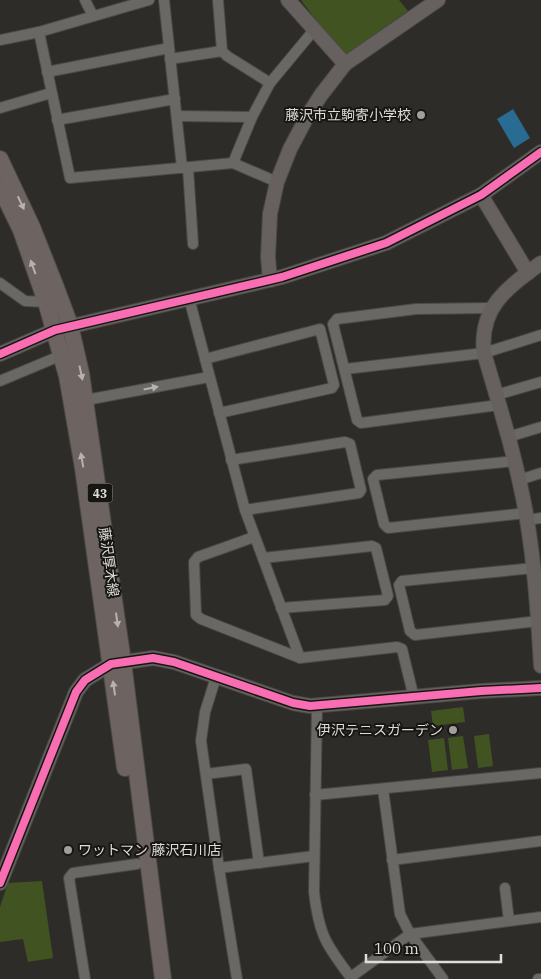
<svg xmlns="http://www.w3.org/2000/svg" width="541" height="979" font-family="'IBM Plex Serif','Noto Sans JP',serif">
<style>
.green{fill:#405321}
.water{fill:#2a6b94}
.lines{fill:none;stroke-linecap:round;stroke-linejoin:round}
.street-casing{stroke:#4a4946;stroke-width:12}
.secondary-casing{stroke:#4a4946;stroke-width:16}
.primary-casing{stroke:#4a4946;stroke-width:18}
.street{stroke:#696865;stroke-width:10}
.secondary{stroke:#66615f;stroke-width:14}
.primary{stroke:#6d6360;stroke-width:16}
.cycleway-casing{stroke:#171613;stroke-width:11}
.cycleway{stroke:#f96db3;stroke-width:8}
.oneway{fill:#b7b2af}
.oneway2{fill:#b6b4b0}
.poi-dot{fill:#a19f9b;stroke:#171613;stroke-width:2}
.labels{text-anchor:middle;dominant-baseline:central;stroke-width:4;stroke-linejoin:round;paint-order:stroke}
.shield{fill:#171613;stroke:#a3a19e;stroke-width:1}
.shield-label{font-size:12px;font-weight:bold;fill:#dfddd9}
.poi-label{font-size:14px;fill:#dfddd9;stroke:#171613;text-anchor:end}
.street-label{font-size:14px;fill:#dfddd9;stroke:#171613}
</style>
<rect width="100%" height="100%" fill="#2e2c29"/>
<g class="green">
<path d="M301,0H399L408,11L350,54H341Z"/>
<path d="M463,707L465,722L433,726L431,711Z"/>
<path d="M489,734L493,766L478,768L474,736Z"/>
<path d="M463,736L468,768L452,770L448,738Z"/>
<path d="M444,738L448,770L432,772L428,740Z"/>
<path d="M42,881L53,958L28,962L23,939L0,942V907L8,883Z"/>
</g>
<path class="water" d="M513,109L530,138L514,148L497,119Z"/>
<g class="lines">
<g class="street-casing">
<g id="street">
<path d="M85,0L93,16"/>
<path d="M164,0L182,168"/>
<path d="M218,0L222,51L227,56L270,83"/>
<path d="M39,32L70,178L233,163L277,182"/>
<path d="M0,40L39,32L149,0"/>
<path d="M170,59L222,51"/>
<path d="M47,72L169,48"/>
<path d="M0,108L51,93"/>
<path d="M177,116L252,117"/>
<path d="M57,120L175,99"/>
<path d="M233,163L252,117L270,83L314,30"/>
<path d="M188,168L193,244"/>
<path d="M0,283L25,301L46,302"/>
<path d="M189,298L245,510L300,658"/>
<path d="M491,308L416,309L337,319L333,324L357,420L361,423L499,405"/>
<path d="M205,359L320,329L334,385L332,388L219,413"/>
<path d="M345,369L484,353L541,335"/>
<path d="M0,381L62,355"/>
<path d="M496,395L541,382"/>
<path d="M86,400L209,377"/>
<path d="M508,437L541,427"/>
<path d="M231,460L345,442L350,444L361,490L359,493L245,510"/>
<path d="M514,461L377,475L373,479L384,524L388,528L526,513"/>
<path d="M519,480L541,473"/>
<path d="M527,520L541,518"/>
<path d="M254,537L198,557L194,562L196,615L201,619L300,658L397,647L402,649L414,698"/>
<path d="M263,558L372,546L376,548L388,596L385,600L281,608"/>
<path d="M534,568L402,581L399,585L410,631L415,635L538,621"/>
<path d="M216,677L205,712L201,741L219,868L237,979"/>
<path d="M317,706L314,892C319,935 326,945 352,979"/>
<path d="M206,774L246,769L259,863"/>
<path d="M383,789L400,914L410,934L443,979"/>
<path d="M315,795L541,773"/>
<path d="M392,860L541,841"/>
<path d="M219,868L314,856"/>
<path d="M505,888L509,921"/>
<path d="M351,977L410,934L541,917"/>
<path d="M85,979L69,878L73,873L137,864"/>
<path d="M538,979H541"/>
</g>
</g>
<g class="secondary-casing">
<g id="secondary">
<path d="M288,0L345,64"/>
<path d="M481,195L528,273"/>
<path d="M541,263C507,288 479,307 484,353C500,408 518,464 527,520C535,568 538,617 541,666"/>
<path d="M270,280L268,257L270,214L277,182L290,149L308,115L321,95L345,64L438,0"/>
<path d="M0,354L55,330L282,277L386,243L481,195L541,152"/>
<path d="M0,883L76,692L85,680L111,664L153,658L174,662L293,703L310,706L481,691L541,688"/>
</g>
</g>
<g class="primary-casing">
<g id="primary">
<path d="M0,159L32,227L55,285L70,325L81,373L123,662L163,979"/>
<path d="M0,187L21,230L46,302L67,376L83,468L125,768"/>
</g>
</g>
<use href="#street" class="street"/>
<use href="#secondary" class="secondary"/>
<use href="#primary" class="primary"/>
<g class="cycleway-casing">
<g id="cycleway">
<path d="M0,354L55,330L282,277L386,243L481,195L541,152"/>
<path d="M0,883L76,692L85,680L111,664L153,658L174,662L293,703L310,706L481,691L541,688"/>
</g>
</g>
<use href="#cycleway" class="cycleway"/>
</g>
<defs><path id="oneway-solid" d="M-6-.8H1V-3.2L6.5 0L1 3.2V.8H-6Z" transform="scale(1.25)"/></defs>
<g class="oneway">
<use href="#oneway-solid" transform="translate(21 203) rotate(65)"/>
<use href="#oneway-solid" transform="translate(33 267) rotate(-110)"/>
<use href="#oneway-solid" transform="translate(81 373) rotate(78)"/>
<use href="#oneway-solid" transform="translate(82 460) rotate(-100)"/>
<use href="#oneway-solid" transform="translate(117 620) rotate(82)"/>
<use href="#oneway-solid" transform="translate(114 688) rotate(-98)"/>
</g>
<use class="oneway2" href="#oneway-solid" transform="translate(151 388) rotate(-11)"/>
<g class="poi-dot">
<circle cx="421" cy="115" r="5"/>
<circle cx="453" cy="730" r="5"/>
<circle cx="68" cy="850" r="5"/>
</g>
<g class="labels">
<rect class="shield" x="87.5" y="483.5" width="25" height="19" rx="4"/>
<g class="shield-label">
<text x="100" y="493">43</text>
</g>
<g class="poi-label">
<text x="411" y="115">藤沢市立駒寄小学校</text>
<text x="443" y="730">伊沢テニスガーデン</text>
<text x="78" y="850" text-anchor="start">ワットマン 藤沢石川店</text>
</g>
<g class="street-label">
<text transform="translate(109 562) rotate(82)">藤沢厚木線</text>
</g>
</g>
<path d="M366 954v8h135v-8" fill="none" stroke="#dfddd9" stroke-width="2.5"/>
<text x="374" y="954" font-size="15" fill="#dfddd9" stroke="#171613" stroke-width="4" paint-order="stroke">100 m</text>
</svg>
